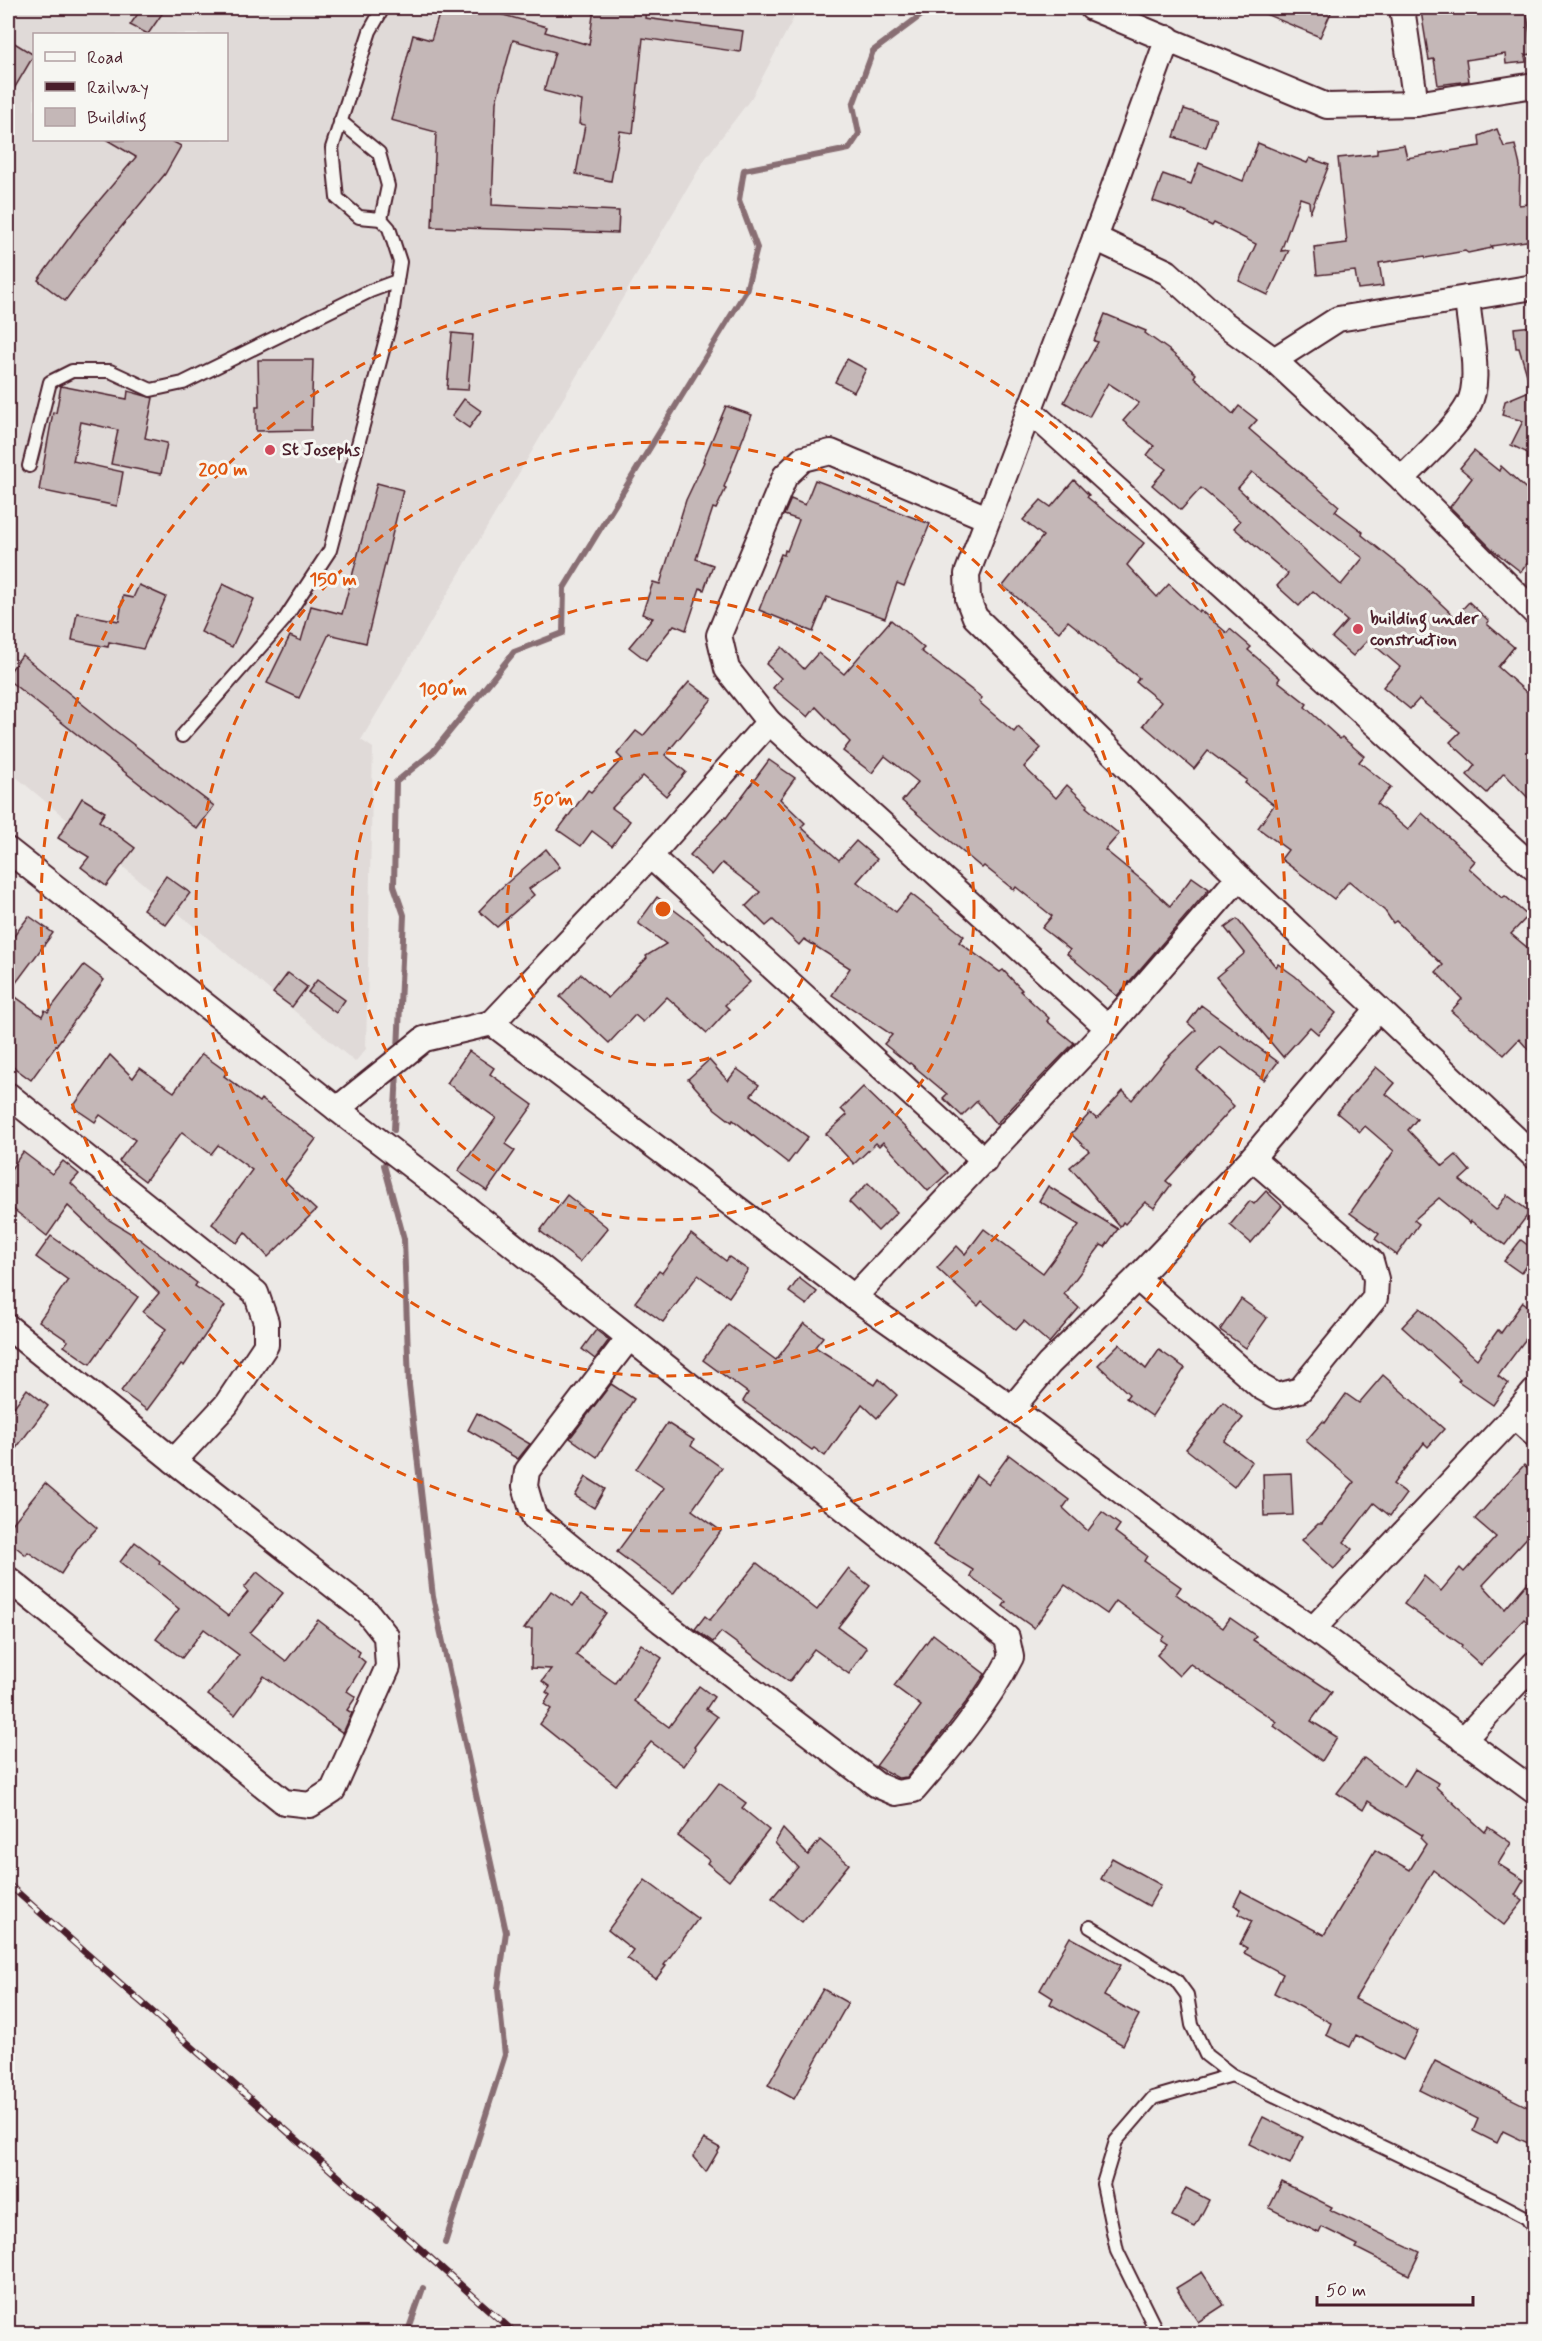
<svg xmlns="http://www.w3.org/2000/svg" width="1542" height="2341" font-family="Mynerve,sans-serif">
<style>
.built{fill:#e0dad8;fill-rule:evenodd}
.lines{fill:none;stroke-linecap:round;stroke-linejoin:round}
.stream{stroke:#886e73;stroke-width:6}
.building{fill:#c4b7b7;stroke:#4a1f2b;stroke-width:1.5;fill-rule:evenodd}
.service-casing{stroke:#4a1f2b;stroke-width:16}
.minor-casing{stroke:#4a1f2b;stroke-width:28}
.service{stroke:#f6f6f2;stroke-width:12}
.minor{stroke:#f6f6f2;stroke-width:24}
.rail-casing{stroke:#4a1f2b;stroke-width:7}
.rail{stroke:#f6f6f2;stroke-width:4.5;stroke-dasharray:14;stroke-linecap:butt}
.ring{fill:none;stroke:#e0560e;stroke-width:3;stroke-dasharray:10 8}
.poi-dot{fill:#d1495b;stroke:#f6f6f2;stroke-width:2}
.labels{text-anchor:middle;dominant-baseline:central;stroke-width:6;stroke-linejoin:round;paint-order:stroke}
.poi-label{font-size:18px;font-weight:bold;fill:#4a1f2b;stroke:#f6f6f2;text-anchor:start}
.centre{fill:#e0560e;stroke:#f6f6f2;stroke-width:3}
.ring-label{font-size:18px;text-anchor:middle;font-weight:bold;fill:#e0560e;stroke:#f6f6f2;stroke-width:6;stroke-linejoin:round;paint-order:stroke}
</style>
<rect width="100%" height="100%" fill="#ece9e6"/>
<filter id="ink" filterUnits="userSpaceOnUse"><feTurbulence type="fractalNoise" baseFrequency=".0167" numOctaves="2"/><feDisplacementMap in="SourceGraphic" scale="12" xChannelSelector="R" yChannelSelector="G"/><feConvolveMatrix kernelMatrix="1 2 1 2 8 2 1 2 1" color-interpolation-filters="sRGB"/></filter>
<g filter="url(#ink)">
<path class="built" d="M8,8H799L752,97L705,159L361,740L373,748L366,1049L355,1062L8,770ZM34,34H226V140H34Z"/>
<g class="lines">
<g class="stream">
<path d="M398,1051L404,915L394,886L396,782L433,752L514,652L563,633L564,588L746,291L757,248L739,200L744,170L849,149L859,134L853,105L873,51L924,13"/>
<path d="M394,1130L397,1071"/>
<path d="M384,1165L404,1239L409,1385L433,1597L506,1932L498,1989L505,2055L445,2243"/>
<path d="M407,2334L423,2288"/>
</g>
</g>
<g class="building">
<path d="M142,8H166L148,34L130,25Z"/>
<path d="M441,8H478L547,27L545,32L589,45L594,8H646L645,18L743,31L740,52L643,38L633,133L620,131L611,181L576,174L585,125L579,124L582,101L544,91L555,52L513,40L496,102L492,205L619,211L618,233L432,227L436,132L391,120L413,35L431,40Z"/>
<path d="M1251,8H1333L1320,37Z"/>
<path d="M1445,8H1526L1533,54L1525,55L1526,62L1506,64L1505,54L1466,60L1469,81L1438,85L1434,59L1429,60L1421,11Z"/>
<path d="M8,39L34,55L8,99Z"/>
<path d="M1184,109L1216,119L1206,148L1174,137Z"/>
<path d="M1497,129L1504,147L1515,145L1520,166L1519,205L1528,204L1533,240L1491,246L1492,248L1468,253L1465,251L1426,258L1425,256L1379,263L1383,286L1358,289L1355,271L1317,275L1314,247L1347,243L1338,158L1377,154V149L1404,145L1407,158L1480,146L1479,136Z"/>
<path d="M107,140H170L181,146L165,174L108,243L65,301L38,280L81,222L136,157Z"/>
<path d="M1258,143L1307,163L1310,158L1329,165L1310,213L1309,201L1300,198L1281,251L1289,250L1268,295L1239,281L1256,244L1214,223L1212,226L1185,212L1153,201L1163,174L1191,184L1199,163L1243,181Z"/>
<path d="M1105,314L1146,331L1145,333L1169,350L1196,374L1194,377L1233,414L1239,406L1257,420L1249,429L1339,506L1335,511L1363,532L1362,535L1403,568L1455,617L1469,602L1489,621L1487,624L1514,647L1498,667L1534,699V804L1504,773L1487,793L1467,775L1475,765L1450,742L1460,732L1419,699L1410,709L1383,687L1400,667L1368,640L1353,656L1332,638L1347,621L1313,591L1299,606L1277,586L1288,574L1234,528L1240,521L1201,488L1181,510L1152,485L1166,469L1147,455L1154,446L1123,421L1139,403L1108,383L1089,417L1064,402L1098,342L1094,341ZM1252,472L1363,558L1341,585L1238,488Z"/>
<path d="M1534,326V385H1530L1519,348H1516L1514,328Z"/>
<path d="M452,333L473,335L468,390L447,389Z"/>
<path d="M847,359L866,369L854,392L835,382Z"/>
<path d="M258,360H313L311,430L256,431V407H259Z"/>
<path d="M61,386L127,399L128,391L153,398L145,438L167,443L161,474L111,464L118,430L81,422L73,461L123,472L117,506L39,490L53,412L56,413Z"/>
<path d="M1534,389V456L1511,445L1523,421L1502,415L1505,401Z"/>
<path d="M464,399L481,411L469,428L452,416Z"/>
<path d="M726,406L752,415L724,487L726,488L716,509L713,508L696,559L713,565L704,590L700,588L686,630L674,625L646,660L629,647L653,618L642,614L653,582L660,584L686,500L704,462L703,461Z"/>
<path d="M1474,451L1499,471L1501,466L1534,496V554L1521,572L1493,550L1450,507L1472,478L1460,468Z"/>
<path d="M815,480L930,524L904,586L897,583L885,618L827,597L813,632L759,610L781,554L784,555L785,550L787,551L799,520L784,515L791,499L805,505Z"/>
<path d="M1074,480L1089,495L1087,497L1144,543L1127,565L1157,597L1169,584L1199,612L1200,610L1227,633L1230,629L1251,647L1248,650L1280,678L1278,681L1307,704L1305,707L1340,739L1342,737L1364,756L1359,762L1391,787L1377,804L1408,830L1422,813L1475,861L1469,868L1502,898L1505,896L1528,916L1511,934L1534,953V1056L1519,1039L1504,1055L1472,1027L1471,1028L1451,1011L1462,999L1436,972L1443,965L1396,921L1393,923L1385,911L1349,881L1334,899L1281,859L1288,850L1258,828L1274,805L1245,783L1247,780L1208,751L1194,769L1143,725L1161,702L1136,682L1139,678L1068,621L1059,632L1003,586L1043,536L1023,520L1041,500L1051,507Z"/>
<path d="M377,483L403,490L366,643L329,634L299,698L267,683L290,636L301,641L311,606L342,614Z"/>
<path d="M223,584L254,599L232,647L201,632Z"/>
<path d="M139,585L166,597L143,649L109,642L108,647L72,640L77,613L119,621L123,596L133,598Z"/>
<path d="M891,620L924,648L921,651L982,698L979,702L1014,732L1018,727L1041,748L1024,767L1056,798L1067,785L1088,805L1086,807L1119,834L1105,850L1143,881L1170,906L1192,877L1209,889L1117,996L1067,954L1070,950L1042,928L1052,916L1016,887L1014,890L984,866L982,868L902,801L918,782L885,756L872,773L843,751L850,742L816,707L808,717L773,688L781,678L766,664L782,647L804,669L818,653L844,674Z"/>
<path d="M22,655L113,729L214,806L197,829L8,680V674Z"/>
<path d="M689,682L712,699L665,755L686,772L666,796L643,776L612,808L630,821L612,846L592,831L581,846L558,830L588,790L591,792L622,759L617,754L636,731L643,736Z"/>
<path d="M769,760L795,778L780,799L805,823L801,827L839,860L856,841L877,859L857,882L896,912L911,894L964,936L959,942L1000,972L1003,970L1022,990L1020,991L1049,1018L1047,1021L1074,1043L996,1124L977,1101L962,1116L943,1098L947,1094L910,1063L909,1064L884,1044L892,1035L832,995L850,968L804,939L799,945L773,920L766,926L746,906L760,892L722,863L712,875L690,855L725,817L726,818Z"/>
<path d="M82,798L105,812L99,821L135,848L106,886L81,867L89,857L58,838Z"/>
<path d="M546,849L560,867L529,889L534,895L497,927L479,911L500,889Z"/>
<path d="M166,876L190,893L166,925L143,909Z"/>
<path d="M657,897L698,928L750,982L725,1005L729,1009L707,1033L667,997L643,1022L635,1015L609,1043L560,997L581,974L608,998L647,958L646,956L666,944L638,923Z"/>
<path d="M29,916L53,933L9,992L42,1016L45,1010L48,1012L84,965L104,980L31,1080L8,1063V944Z"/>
<path d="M1237,919L1276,967L1278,964L1295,976L1336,1013L1318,1034L1310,1027L1283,1057L1216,977L1245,953L1225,928Z"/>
<path d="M288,973L307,987L292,1007L273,993Z"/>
<path d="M317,980L345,1000L336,1013L308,992Z"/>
<path d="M1201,1005L1278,1062L1264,1080L1220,1047L1197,1070L1234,1106L1166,1181L1171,1185L1154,1208L1145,1202L1125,1224L1123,1222L1120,1227L1070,1167L1089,1151L1071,1134L1090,1113L1097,1119L1123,1091L1132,1100L1167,1058L1196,1030L1188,1023Z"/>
<path d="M469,1051L494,1068L490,1074L533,1105L505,1144L515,1151L487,1191L458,1171L496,1118L447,1083Z"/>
<path d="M202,1054L227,1072L224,1076L259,1102L261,1099L316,1139L285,1181L316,1210L268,1257L245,1232L237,1243L212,1224L252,1170L218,1145L211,1154L182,1132L145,1181L119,1161L135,1140L100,1115L95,1122L73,1107L110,1055L133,1078L140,1068L174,1092Z"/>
<path d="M709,1060L728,1081L737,1069L759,1085L751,1095L808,1137L788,1163L733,1120L732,1122L715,1109L688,1079Z"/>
<path d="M1376,1067L1395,1083L1386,1094L1417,1119L1408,1130L1443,1166L1456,1155L1470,1171L1460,1180L1496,1210L1507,1195L1530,1212L1505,1245L1471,1221L1470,1223L1439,1198L1414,1220L1419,1224L1397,1255L1375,1239L1379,1234L1350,1213L1394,1151L1365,1126L1360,1132L1337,1113Z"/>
<path d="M863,1087L920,1142L948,1173L928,1191L883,1142L879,1146L876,1143L854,1164L826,1134L847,1115L841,1109Z"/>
<path d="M23,1152L52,1174L63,1161L79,1174L71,1183L109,1220L137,1237L197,1283L195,1286L225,1306L184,1366L181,1364L147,1410L121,1391L166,1329L143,1312L159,1293L68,1206L47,1236L8,1205V1173Z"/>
<path d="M868,1183L897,1212L878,1231L849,1202Z"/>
<path d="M1048,1186L1118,1229L1105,1247L1101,1245L1064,1294L1079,1308L1049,1343L1024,1321L1016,1330L982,1301L978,1306L937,1268L957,1246L965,1254L984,1229L1043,1273L1079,1225L1039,1201Z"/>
<path d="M1266,1191L1282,1206L1251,1243L1230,1225L1250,1201L1254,1204Z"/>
<path d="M567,1195L608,1228L580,1262L540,1231Z"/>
<path d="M691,1234L726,1261L729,1257L748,1270L729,1297L698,1275L663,1322L635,1302L659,1271L662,1273Z"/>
<path d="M51,1236L138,1297L90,1364L64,1346L68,1341L39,1321L68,1280L36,1257Z"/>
<path d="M1521,1240L1534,1250V1254L1521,1273L1504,1261Z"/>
<path d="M799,1278L817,1292L807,1305L789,1292Z"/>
<path d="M1241,1299L1267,1318L1246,1348L1220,1330Z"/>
<path d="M1523,1302L1534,1311V1328L1498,1376L1508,1384L1493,1405L1458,1381L1460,1379L1402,1327L1420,1308L1477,1359L1498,1330L1501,1333Z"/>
<path d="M804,1323L823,1337L815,1347L875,1385L879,1379L897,1395L877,1418L862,1404L825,1456L814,1448L812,1450L743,1401L748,1393L703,1360L728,1325L776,1360Z"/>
<path d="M596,1330L609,1340L595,1359L582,1349Z"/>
<path d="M1119,1344L1146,1369L1159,1350L1185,1368L1152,1416L1126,1398L1129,1394L1098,1365Z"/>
<path d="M1383,1375L1444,1429L1428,1447L1424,1443L1393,1484L1406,1494L1390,1516L1374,1503L1344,1542L1352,1549L1334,1569L1302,1540L1318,1524H1322L1354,1482L1306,1441L1323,1421L1325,1423L1346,1394L1359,1403Z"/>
<path d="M611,1384L634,1399L597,1457L570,1438Z"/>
<path d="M27,1389L48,1406L8,1459V1415Z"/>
<path d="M1223,1402L1243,1418L1224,1441L1252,1462L1234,1487L1186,1449Z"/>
<path d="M477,1413L530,1444L518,1459L468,1430Z"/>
<path d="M667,1423L694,1440L691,1446L722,1468L692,1510L721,1531L673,1594L617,1552L664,1488L636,1469Z"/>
<path d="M1009,1455L1069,1500L1063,1508L1088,1531L1102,1512L1120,1525L1115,1532L1147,1556L1144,1561L1181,1587L1176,1594L1223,1628L1230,1618L1256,1636L1253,1640L1332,1692L1311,1721L1337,1737L1322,1761L1274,1726L1277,1722L1190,1664L1179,1676L1157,1655L1167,1644L1161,1640L1164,1636L1116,1601L1107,1614L1065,1585L1034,1628L1003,1606L1006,1602L970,1576L973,1570L933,1545L976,1475L988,1484Z"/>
<path d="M1524,1465L1534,1474V1530L1483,1585L1505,1609L1534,1575V1628L1524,1619L1481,1665L1461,1647L1462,1645L1404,1604L1424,1576L1441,1591L1460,1568L1464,1572L1496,1537L1475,1519Z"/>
<path d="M1291,1473L1293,1515L1264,1516L1263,1474Z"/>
<path d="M586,1477L605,1489L594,1508L575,1496Z"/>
<path d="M45,1483L97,1528L78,1548L61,1574L28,1552L26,1555L8,1541V1529Z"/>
<path d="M135,1542L160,1561L159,1563L228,1616L248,1592L244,1588L257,1572L283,1593L250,1633L286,1661L318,1620L360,1652L358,1656L365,1662L347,1691L356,1697L347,1710L352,1713L343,1733L264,1676L235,1715L208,1695L239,1655L204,1629L182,1658L156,1639L179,1609L120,1562Z"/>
<path d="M757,1563L817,1610L848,1569L870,1586L838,1627L867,1648L849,1674L814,1649L789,1682L721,1632L713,1642L695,1629L705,1616L710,1620Z"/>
<path d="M551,1591L573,1606L581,1595L606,1613L576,1655L615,1683L641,1644L662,1658L634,1701L669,1727L699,1686L714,1697L706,1709L717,1717L694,1747L696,1749L684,1766L651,1742L616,1785L540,1724L551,1709L544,1704L550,1695L546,1692L550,1687L542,1681L551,1669L531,1668L532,1629H524Z"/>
<path d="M933,1634L985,1674L967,1701L930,1749L907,1777L898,1778L876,1766L921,1706L894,1686Z"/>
<path d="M1364,1758L1404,1787L1415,1769L1438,1783L1436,1787L1485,1832L1488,1827L1511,1843L1498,1864L1524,1880L1515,1895L1523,1901L1504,1925L1433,1870L1355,1999L1418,2031L1403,2060L1356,2035L1350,2047L1326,2035L1331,2023L1274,1993L1283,1974L1244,1953L1247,1948L1240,1944L1252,1921L1238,1914L1241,1909L1234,1905L1241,1891L1324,1935L1375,1850L1410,1870L1426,1844L1420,1838L1422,1835L1368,1801L1363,1810L1337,1793Z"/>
<path d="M719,1783L746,1803L742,1808L769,1830L729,1881L707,1863L709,1860L678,1836Z"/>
<path d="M783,1829L808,1855L820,1840L849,1864L802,1922L772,1898L798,1867L775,1843Z"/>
<path d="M1112,1858L1161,1885L1149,1906L1101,1879Z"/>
<path d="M645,1880L698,1919L664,1965L666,1966L656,1979L627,1958L633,1950L608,1930Z"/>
<path d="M1070,1937L1121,1965L1104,1996L1139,2015L1123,2045L1050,2004L1053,1998L1040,1990Z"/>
<path d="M823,1989L848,2003L794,2099L768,2085Z"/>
<path d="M1435,2061L1534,2110V2146L1503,2131L1497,2143L1473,2131L1478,2119L1420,2090Z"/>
<path d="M1263,2117L1303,2137L1290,2164L1249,2144Z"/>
<path d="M704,2139L720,2148L706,2172L693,2157Z"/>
<path d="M1282,2182L1332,2207L1330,2210L1420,2252L1409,2275L1356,2248L1358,2245L1322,2227L1319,2233L1269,2208Z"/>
<path d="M1186,2188L1209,2200L1195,2227L1172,2216Z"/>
<path d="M1202,2272L1224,2305L1198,2322L1176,2288Z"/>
</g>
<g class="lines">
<g class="service-casing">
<g id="service">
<path d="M340,121L379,153L388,186L381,219L359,217L337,198L332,148L370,31L383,8"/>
<path d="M29,466L50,382L72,371H110L151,390L183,383L370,291L397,281L400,262L389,228L381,219"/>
<path d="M182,736L284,620L330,550L392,316L397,281"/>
<path d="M1090,1927L1176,1980L1187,1995L1192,2025L1206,2055L1232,2075L1493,2200L1527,2218L1534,2229"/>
<path d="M1158,2334L1117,2251L1103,2184L1116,2141L1153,2098L1232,2075"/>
</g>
</g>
<g class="minor-casing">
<g id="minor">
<path d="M1092,8L1327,106L1416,104L1534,85"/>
<path d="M1402,8L1416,104"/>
<path d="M1168,38L1095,238L967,574L968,599L975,617L1239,877L1534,1156"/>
<path d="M1095,238L1167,272L1222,322L1274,360L1402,479L1534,612"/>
<path d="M1274,360L1338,319L1534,287"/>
<path d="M1029,410L1534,868"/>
<path d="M1402,479C1420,460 1462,423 1471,399C1480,375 1469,325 1467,298"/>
<path d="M987,518L831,452L803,459L785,476L719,635L727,669L769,722L1108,1028"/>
<path d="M8,850L337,1109L469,1210L1007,1638L1011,1657C986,1706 950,1748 914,1790L896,1793L877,1785L661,1621L534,1517L525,1486L527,1471L628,1339"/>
<path d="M650,856L985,1161"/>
<path d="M492,1023L854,1297L1012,1408L1210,1559L1313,1629L1534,1791"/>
<path d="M8,1095L256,1293L266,1322V1345L226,1405L174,1461"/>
<path d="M337,1109L424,1039L492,1023L650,856L769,722"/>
<path d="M1137,1278L1261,1387L1277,1396L1300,1390L1375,1298L1376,1279L1371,1261L1252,1158"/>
<path d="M854,1297L1108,1028L1239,877"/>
<path d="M8,1327L174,1461L367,1612L386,1636L388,1667L333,1790L310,1805L284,1802L8,1579"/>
<path d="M1012,1408L1049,1364L1137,1278L1252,1158L1377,1010"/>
<path d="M1514,1416L1534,1392"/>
<path d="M1313,1629L1514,1416L1534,1434"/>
<path d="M1463,1740L1534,1664"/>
</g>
</g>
<use href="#service" class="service"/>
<use href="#minor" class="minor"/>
<g class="rail-casing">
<path id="rail" d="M8,1884L516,2334"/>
</g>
<use href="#rail" class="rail"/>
</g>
</g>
<g class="ring">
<circle cx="663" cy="909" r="156"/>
<circle cx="663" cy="909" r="311"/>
<circle cx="663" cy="909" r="467"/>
<circle cx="663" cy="909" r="622"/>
</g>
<g class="poi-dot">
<circle cx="270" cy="450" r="6"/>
<circle cx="1358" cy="629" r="6"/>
</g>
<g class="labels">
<g class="poi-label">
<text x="282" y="450">St Josephs</text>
<text x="1370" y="619">building under<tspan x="1370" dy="21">construction</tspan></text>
</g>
</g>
<circle cx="663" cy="909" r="9" class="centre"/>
<g class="ring-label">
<text x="223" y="475">200 m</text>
<text x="333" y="585">150 m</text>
<text x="443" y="695">100 m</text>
<text x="553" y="805">50 m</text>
</g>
<rect width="1542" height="2341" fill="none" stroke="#f6f6f2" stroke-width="30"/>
<rect x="15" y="15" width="1512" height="2311" fill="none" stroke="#4a1f2b" stroke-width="2" filter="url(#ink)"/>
<rect x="33" y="33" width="195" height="108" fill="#f6f6f2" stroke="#b1a0a2" stroke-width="1.5"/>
<rect x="45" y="52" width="30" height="9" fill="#f6f6f2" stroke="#b1a0a2" stroke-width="1.5"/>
<text x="87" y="63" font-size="18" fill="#4a1f2b">Road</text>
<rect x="45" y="82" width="30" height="9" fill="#4a1f2b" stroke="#b1a0a2" stroke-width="1.5"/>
<text x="87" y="93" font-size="18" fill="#4a1f2b">Railway</text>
<rect x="45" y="108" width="30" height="18" fill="#c4b7b7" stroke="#b1a0a2" stroke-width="1.5"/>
<text x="87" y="123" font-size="18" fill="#4a1f2b">Building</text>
<path d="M1317 2296v9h156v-9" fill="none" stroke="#4a1f2b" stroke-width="3"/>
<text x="1326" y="2296" font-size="18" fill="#4a1f2b" stroke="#f6f6f2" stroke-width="4.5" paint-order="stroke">50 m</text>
</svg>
